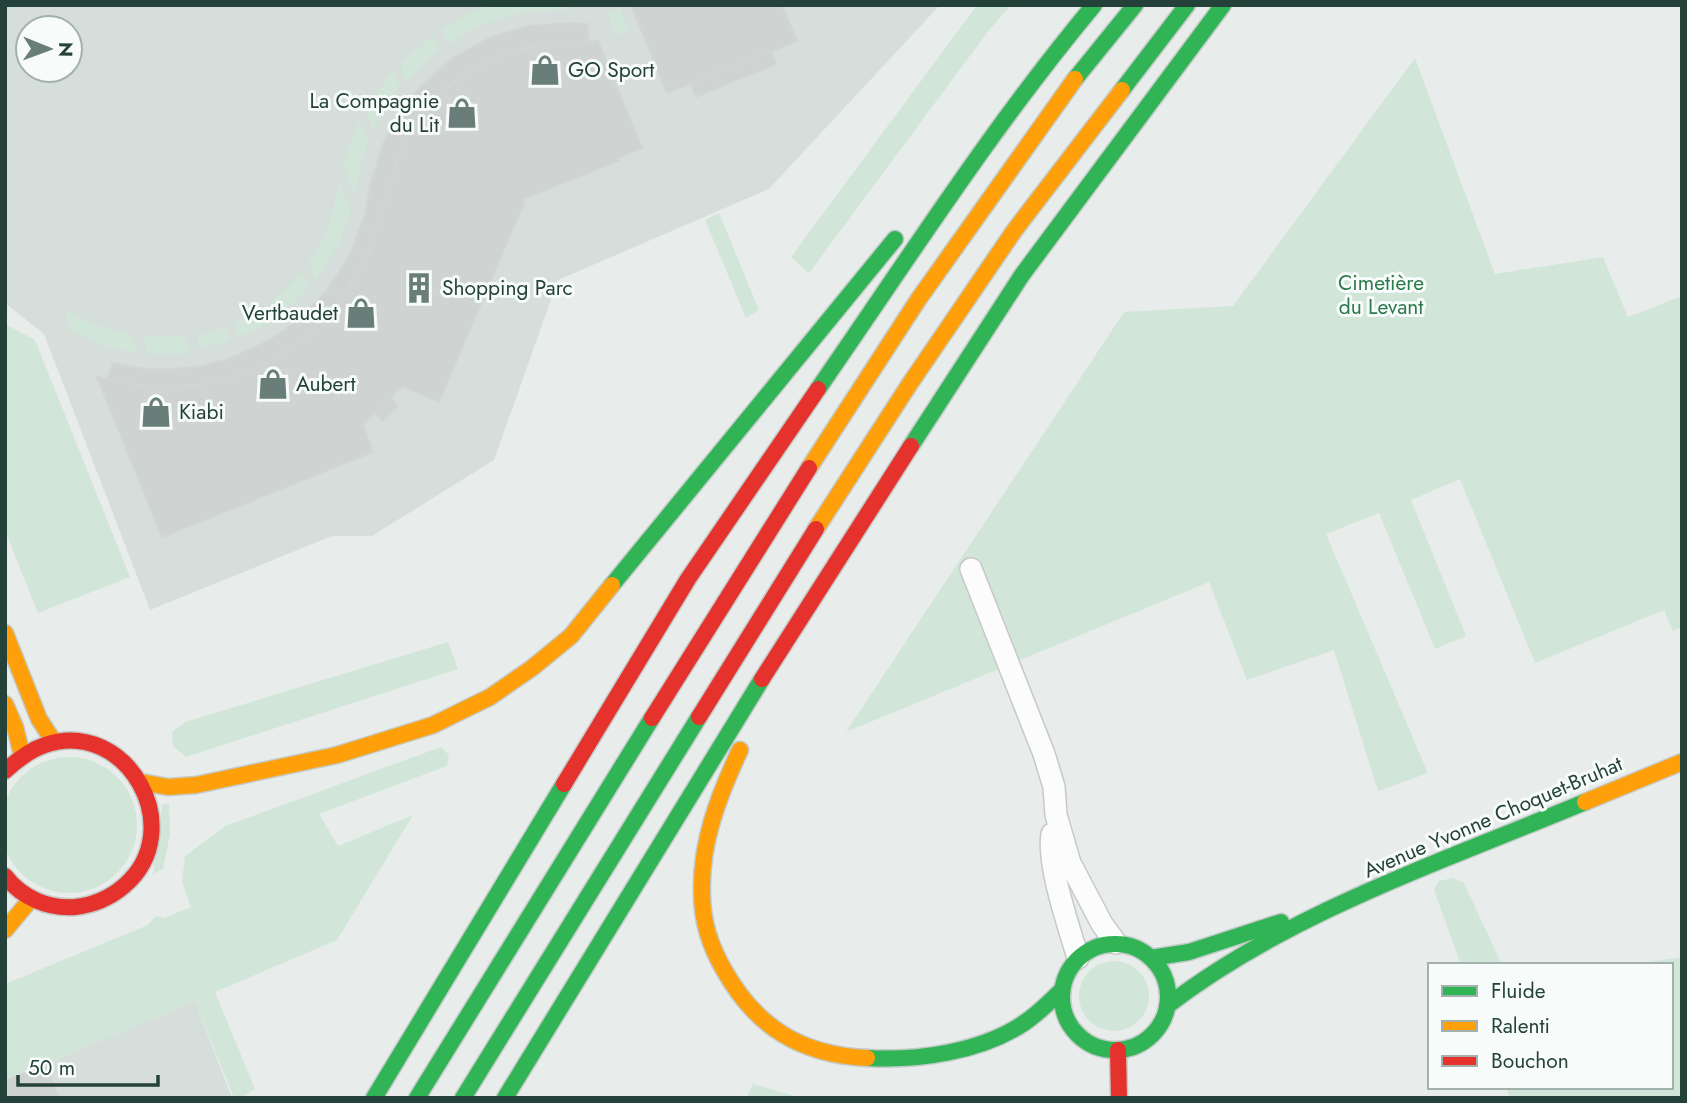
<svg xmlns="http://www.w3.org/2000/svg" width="1687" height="1103" font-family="Jost,sans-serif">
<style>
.built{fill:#d6dedb;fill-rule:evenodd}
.green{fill:#d1e6d8}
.building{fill:#cfd4d2;stroke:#d1d6d4;stroke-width:2}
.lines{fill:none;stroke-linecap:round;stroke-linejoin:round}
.street-casing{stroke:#c5cac8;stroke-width:24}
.fast-casing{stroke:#c3cbc8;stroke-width:19}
.slow-casing{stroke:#c3cbc8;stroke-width:19}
.jam-casing{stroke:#c3cbc8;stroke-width:19}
.street{stroke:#fcfcfc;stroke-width:21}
.fast{stroke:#30b455;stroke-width:16}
.slow{stroke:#ff9f0a;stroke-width:16}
.jam{stroke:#e5322d;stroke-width:16}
.labels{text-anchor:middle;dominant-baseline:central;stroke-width:6;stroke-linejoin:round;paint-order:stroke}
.poi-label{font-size:21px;fill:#24423a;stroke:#f7fbf9;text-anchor:start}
.park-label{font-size:21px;fill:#2d7a4b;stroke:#f7fbf9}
.street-label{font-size:21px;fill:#24423a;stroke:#f7fbf9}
</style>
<rect width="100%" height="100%" fill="#e8edeb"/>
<!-- built -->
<g class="built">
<path d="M5,5H940L769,189L558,280L494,460L372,536H332L150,610L44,334L5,303ZM28,28H70V70H28Z"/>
<polygon points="195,1001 232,1098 5,1098 5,1081"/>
</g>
<!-- green -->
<g class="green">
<path d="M490,5H567L568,10C525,8 483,20 448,44L442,30L465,15Z"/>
<polygon points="977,5 1011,5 989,30 809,273 791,257"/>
<polygon points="620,8 629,31 616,35 607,13"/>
<polygon points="433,36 438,49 407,81 400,64"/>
<polygon points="1415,58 1495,274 1603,257 1628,317 1682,296 1682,627 1673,631 1664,610 1535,663 1460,479 1411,500 1466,636 1435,649 1379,513 1326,534 1428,773 1378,791 1334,650 1247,680 1209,582 846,732 1124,312 1233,306"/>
<polygon points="393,71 400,86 373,130 365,111"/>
<polygon points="359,121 368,141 361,162 355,194 343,166"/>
<polygon points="340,184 351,210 340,242 316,281 309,263 327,233"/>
<polygon points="719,213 759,310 746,318 705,220"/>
<polygon points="302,272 309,288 276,318 270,303"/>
<polygon points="263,308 268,323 239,337 234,324"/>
<path d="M69,310L93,324L131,335L137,352C115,352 92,340 72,331L65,316Z"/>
<polygon points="5,324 35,340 130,577 38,613 5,531"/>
<polygon points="226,327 230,341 200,348 197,336"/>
<polygon points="142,337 185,337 191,353 148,354"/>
<polygon points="448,642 458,669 186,757 173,746 172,732 185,722"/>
<polygon points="441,747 449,755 447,766 319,814 338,846 413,815 337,940 215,992 255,1089 241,1098 234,1098 195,1001 5,1081 5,984 148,925 156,916 164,918 191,907 182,882 185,856 225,826"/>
<circle cx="69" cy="825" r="68"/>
<polygon points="162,804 169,804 170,834 163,869 153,874"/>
<polygon points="1453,878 1464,883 1502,965 1461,965 1434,890 1439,881"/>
<polygon points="1682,957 1682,1098 1510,1098 1506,1087 1671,1087 1671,965 1629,965"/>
<circle cx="1114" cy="996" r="35"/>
<polygon points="753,1084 802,1098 746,1098"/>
</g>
<!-- building -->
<g class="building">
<polygon points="631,5 782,5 797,41 667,93"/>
<polygon points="570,23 587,24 589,42 530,46 494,57 452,82 426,108 412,128 401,150 373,240 361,268 336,307 304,339 265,364 237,376 207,384 161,388 108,380 113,363 144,369 174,369 203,366 231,358 270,340 294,323 326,292 350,255 365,215 371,183 383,144 404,107 422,85 453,58 489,38 529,26"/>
<polygon points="598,41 642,148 618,158 619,161 523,199 524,203 439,402 402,386 363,425 373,452 162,537 97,377 146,387 192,386 237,376 265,364 291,348 326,318 354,282 368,254 401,150 412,128 434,99 472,68 506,53 542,45"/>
<polygon points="771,51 776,64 696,97 691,84"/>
<polygon points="390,398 398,406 383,421 375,413"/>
<polygon points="45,1065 58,1096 5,1098 5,1081"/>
</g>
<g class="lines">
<defs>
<g id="street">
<polyline points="971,569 1044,754 1054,787 1056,815 1070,863 1102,924 1116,943"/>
<path d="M1052,834C1047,865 1069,927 1078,958"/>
</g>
<g id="fast">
<polyline points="1075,79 1135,5"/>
<polyline points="1122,90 1187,5"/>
<path d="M818,389C908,259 993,126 1094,5"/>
<polyline points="911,446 1022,275 1223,5"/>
<polyline points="612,585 895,239"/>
<circle cx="1115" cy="997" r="53"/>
<polyline points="1151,958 1189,952 1281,922"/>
<path d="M1167,1006C1289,912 1444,861 1585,802"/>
<path d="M867,1058C917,1061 981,1052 1024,1023C1038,1014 1049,1002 1061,991"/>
<polyline points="374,1098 564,784"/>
<polyline points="417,1098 652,718"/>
<polyline points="463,1098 699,717"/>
<polyline points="505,1098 762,679"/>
</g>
<g id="slow">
<polyline points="809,468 918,300 1075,79"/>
<polyline points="816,529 909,385 1014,231 1122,90"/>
<polyline points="5,633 39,719 54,742"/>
<polyline points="5,704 15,727 22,755"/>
<path d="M740,750C719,795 700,843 702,894C702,921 710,946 724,970C756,1027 801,1055 867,1058"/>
<polyline points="141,782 168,787 196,785 337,755 433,725 490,697 532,668 571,636 612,585"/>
<polyline points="1585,802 1682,762"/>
<polyline points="5,930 31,899"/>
</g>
<g id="jam">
<polyline points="762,679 911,446"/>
<polyline points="699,717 816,529"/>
<polyline points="652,718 809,468"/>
<path d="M5,771C17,760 30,750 45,745C127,717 190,830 124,886C110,898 94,905 75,907C48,909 22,898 5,876"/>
<polyline points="564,784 688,579 818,389"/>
<polyline points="1118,1050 1119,1098"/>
</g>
</defs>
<!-- street casing -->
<use href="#street" class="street-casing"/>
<!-- fast casing -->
<use href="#fast" class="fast-casing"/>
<!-- slow casing -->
<use href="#slow" class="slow-casing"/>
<!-- jam casing -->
<use href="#jam" class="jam-casing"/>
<!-- street -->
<use href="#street" class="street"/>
<!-- fast -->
<use href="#fast" class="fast"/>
<!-- slow -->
<use href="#slow" class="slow"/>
<!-- jam -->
<use href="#jam" class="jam"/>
</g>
<!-- icons -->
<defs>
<symbol id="shop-bare" viewBox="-9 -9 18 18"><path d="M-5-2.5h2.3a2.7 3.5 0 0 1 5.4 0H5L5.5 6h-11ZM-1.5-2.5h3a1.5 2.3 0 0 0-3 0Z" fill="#697e78" stroke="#f7fbf9" stroke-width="2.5" paint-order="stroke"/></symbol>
<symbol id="building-bare" viewBox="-9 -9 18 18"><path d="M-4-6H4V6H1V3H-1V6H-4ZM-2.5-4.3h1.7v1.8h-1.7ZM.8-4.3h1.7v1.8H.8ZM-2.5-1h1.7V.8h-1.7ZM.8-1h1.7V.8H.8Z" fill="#697e78" stroke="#f7fbf9" stroke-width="2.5" paint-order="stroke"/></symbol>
</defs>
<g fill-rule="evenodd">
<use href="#shop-bare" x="523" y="48" width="44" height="44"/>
<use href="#shop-bare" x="440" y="91" width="44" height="44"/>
<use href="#building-bare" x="397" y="266" width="44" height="44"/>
<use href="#shop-bare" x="339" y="291" width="44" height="44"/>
<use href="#shop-bare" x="251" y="362" width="44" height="44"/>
<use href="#shop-bare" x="134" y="390" width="44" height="44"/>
</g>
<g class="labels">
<!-- poi labels -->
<g class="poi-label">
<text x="568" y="70">GO Sport</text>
<text x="439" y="101" text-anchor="end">La Compagnie<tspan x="439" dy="24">du Lit</tspan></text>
<text x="442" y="288">Shopping Parc</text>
<text x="338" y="313" text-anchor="end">Vertbaudet</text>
<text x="296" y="384">Aubert</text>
<text x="179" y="412">Kiabi</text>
</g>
<!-- park labels -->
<g class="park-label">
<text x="1381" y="283">Cimetière<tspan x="1381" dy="24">du Levant</tspan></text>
</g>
<!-- street labels -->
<g class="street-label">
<text transform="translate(1493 817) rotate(-23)">Avenue Yvonne Choquet-Bruhat</text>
</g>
</g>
<!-- border -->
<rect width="1687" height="1103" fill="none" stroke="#24423a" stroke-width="14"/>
<!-- legend -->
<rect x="1428" y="963" width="245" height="126" fill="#f7fbf9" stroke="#a3b1ad" stroke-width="2"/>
<rect x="1442" y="986" width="35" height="10" fill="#30b455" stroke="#a3b1ad" stroke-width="2"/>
<text x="1491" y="998" font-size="21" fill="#24423a">Fluide</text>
<rect x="1442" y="1021" width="35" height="10" fill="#ff9f0a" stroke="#a3b1ad" stroke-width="2"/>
<text x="1491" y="1033" font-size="21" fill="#24423a">Ralenti</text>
<rect x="1442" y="1056" width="35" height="10" fill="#e5322d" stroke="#a3b1ad" stroke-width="2"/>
<text x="1491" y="1068" font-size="21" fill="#24423a">Bouchon</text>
<!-- north arrow -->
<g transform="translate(49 49) rotate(91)"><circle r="33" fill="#f7fbf9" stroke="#a3b1ad" stroke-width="2"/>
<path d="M0-5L12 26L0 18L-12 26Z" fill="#697e78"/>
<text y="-10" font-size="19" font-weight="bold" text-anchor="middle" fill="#24423a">N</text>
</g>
<!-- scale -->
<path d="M18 1075v10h140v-10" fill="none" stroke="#24423a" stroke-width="3.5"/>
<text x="28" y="1075" font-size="21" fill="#24423a" stroke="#f7fbf9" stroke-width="5" paint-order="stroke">50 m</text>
</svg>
